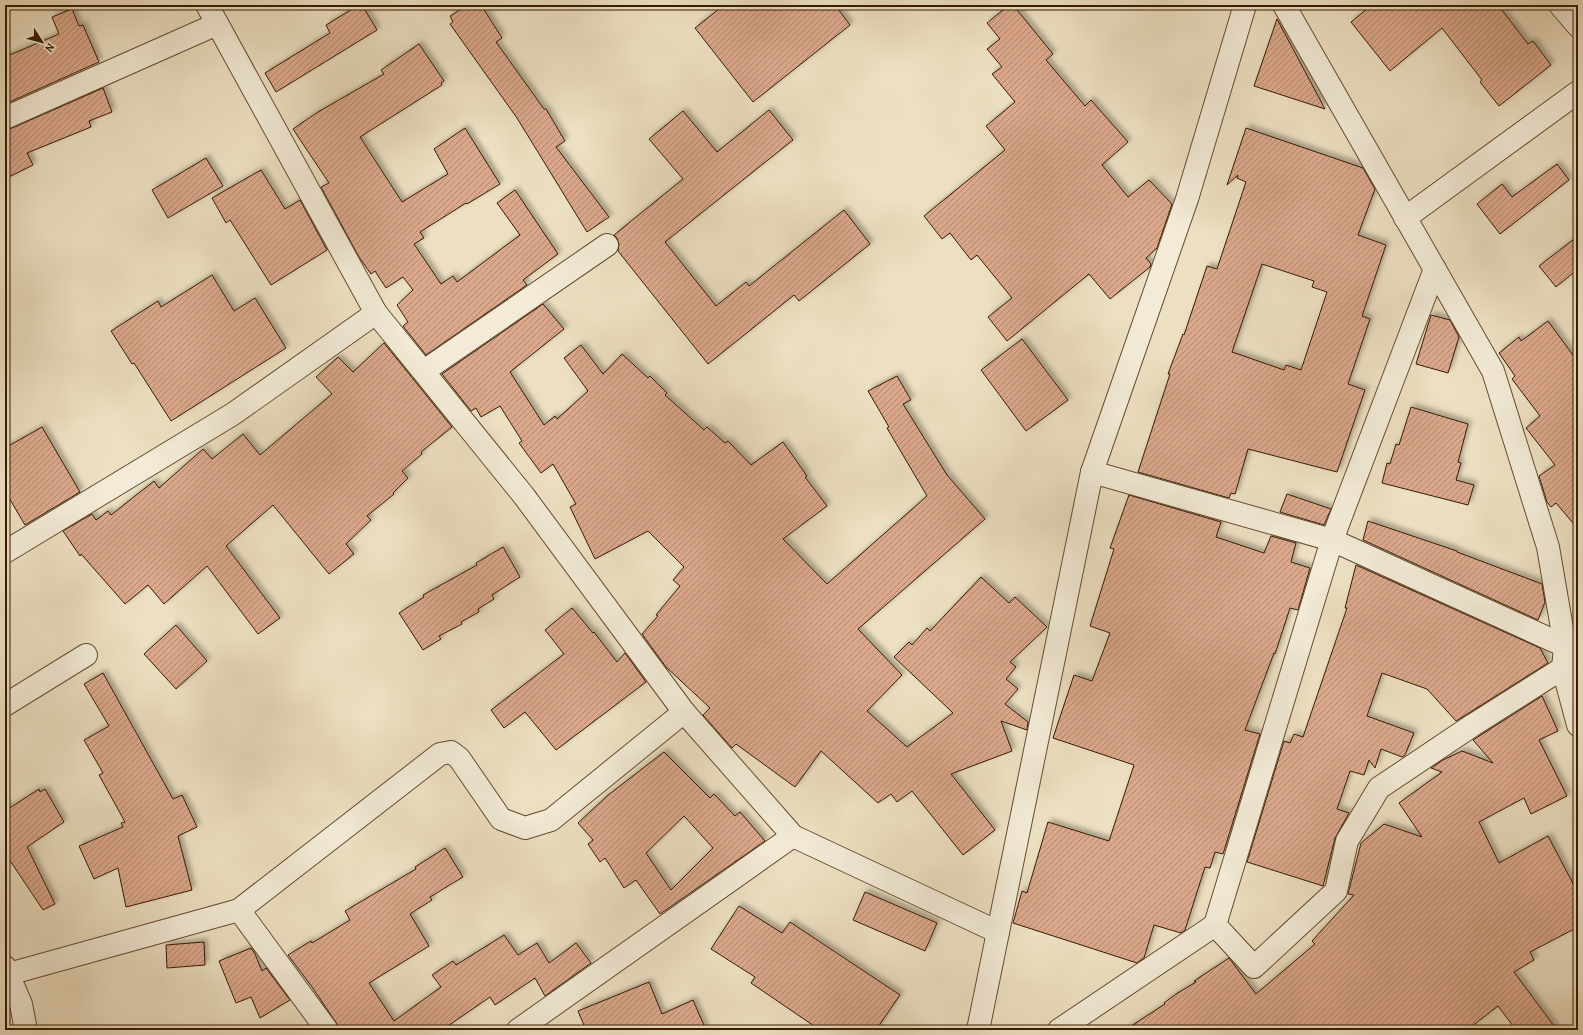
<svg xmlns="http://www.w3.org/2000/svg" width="1583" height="1035" font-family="Alegreya,serif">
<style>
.building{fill:url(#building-hatch);stroke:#361b01;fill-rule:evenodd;filter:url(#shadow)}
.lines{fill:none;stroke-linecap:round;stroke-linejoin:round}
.street-casing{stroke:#644c31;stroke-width:24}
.street{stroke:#f3ebd7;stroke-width:22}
</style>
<defs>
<pattern id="building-hatch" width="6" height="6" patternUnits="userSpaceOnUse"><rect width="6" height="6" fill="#dba88c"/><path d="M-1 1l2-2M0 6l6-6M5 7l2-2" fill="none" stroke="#b28870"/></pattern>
<filter id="shadow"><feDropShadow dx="3.5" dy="-3.5" stdDeviation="2" flood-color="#0004"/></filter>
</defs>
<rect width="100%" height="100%" fill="#ede0c2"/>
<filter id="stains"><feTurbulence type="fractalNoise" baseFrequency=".005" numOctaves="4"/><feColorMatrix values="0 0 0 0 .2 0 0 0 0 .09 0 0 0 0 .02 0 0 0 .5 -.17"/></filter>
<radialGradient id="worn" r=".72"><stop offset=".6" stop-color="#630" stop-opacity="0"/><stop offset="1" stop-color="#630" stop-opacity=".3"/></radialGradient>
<!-- building -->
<g class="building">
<polygon points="359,5 362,5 377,30 276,92 265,73 330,33 326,25"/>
<polygon points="468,5 481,5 502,38 496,42 544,109 546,109 565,141 556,147 609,217 587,232 517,118 450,24 453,22 450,16"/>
<polygon points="724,5 835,5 850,25 753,102 695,28"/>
<polygon points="1009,5 1013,5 1053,54 1046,60 1085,106 1091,100 1128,142 1102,165 1128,197 1149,180 1172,204 1157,248 1146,258 1151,264 1150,267 1110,299 1089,274 1007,341 988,317 1012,298 977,255 971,260 950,233 942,239 924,216 1005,150 986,126 1015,102 992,74 1002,67 987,49 1000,39 987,23"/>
<polygon points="1372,5 1498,5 1528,44 1533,41 1551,65 1499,106 1480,82 1482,80 1442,28 1390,71 1351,22"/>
<polygon points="72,9 79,26 83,25 99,62 5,104 5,57 59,34 52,17"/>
<polygon points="1277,19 1325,109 1254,86"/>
<polygon points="419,44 444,81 441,83 442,85 360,137 402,202 448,174 434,149 465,128 500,184 467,204 466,203 420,232 424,238 414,244 441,284 453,276 457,282 520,235 497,203 515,190 558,254 523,280 527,285 426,355 403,326 408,322 397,305 413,290 403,277 386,288 375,271 371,274 359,257 321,187 329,183 293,129 318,112 384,74 381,70"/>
<polygon points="103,88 112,112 89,121 91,127 27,153 33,165 5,179 5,130 10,129"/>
<polygon points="769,110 793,140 665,242 716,306 746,282 749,286 844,210 870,244 799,301 794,295 708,364 618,251 619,244 617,238 614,235 683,179 649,139 683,111 717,152"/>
<path d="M1246,128L1363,168L1375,189L1358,235L1386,245L1362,316L1370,319L1348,384L1365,390L1337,472L1248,449L1235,494L1231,493L1229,498L1138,472L1170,374H1168L1183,334L1184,335L1207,266L1217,269L1246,182L1237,178L1238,175L1227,185ZM1262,264L1314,281L1312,287L1327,292L1301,370L1286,365L1284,370L1232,352Z"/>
<polygon points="206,158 223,186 168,218 152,190"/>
<polygon points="1557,164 1569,180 1500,234 1477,204 1502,184 1512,197"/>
<polygon points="261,170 285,209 300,200 327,250 271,285 230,220 226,223 212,198"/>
<polygon points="1578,236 1578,269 1556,287 1539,266"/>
<polygon points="212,275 234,311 255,298 286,348 171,421 134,363 132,364 111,331 158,301 161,307"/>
<polygon points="543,304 564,329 510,372 544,425 555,416 557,419 588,391 564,358 581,345 603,374 622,354 648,378 650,376 667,393 665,395 704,430 707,427 725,443 728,441 751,465 783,442 807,476 805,477 827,506 783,539 827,584 927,496 887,428 889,427 868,391 897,376 911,400 903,404 947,475 985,519 858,629 902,675 867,711 907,747 953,713 894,657 909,642 912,645 927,628 930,631 981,577 1009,603 1015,597 1047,627 1010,662 1016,667 1006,679 1018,689 1005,704 1028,722 1027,730 1001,721 1012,751 951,774 995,830 963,855 912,791 897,802 891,794 878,803 821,751 795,787 736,744 732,748 703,715 710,708 666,667 642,634 658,616 656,615 680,586 673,580 684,567 648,531 595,559 570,507 576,504 553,464 541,473 519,443 522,441 500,406 481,417 476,408 471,411 442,374"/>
<polygon points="1431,315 1450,320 1459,337 1448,373 1416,364"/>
<polygon points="1548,321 1578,362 1578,529 1556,503 1551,507 1547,502 1539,476 1555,465 1526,428 1540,416 1512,379 1515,376 1499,353 1519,337 1521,341"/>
<polygon points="1022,339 1068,400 1026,431 981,370"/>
<polygon points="384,343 452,427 421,452 422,454 402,471 408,478 393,493 394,494 367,516 371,520 346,544 354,554 329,574 273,505 226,546 280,618 258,634 207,566 164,604 148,585 125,604 81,554 80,556 63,531 92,514 96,520 108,511 111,515 154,481 159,488 203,449 212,459 243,434 260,455 332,394 316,377 338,357 353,372"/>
<polygon points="1411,407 1468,424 1458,462 1461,463 1456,480 1474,485 1468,505 1382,483 1387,463 1390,464 1396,444 1399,445"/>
<polygon points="42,427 80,492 25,525 5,491 5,448"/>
<polygon points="1287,494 1331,509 1324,525 1280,512"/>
<polygon points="1129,495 1221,522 1216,537 1264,553 1271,536 1296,543 1291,562 1310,568 1298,610 1290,608 1275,654 1274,653 1245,730 1260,734 1223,854 1215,852 1210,868 1205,867 1185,930 1181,933 1154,925 1144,958 1137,963 1013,923 1022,891 1027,893 1048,822 1109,841 1134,765 1053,738 1074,675 1092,681 1110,633 1090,626 1114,549 1110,548"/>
<polygon points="1368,521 1457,551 1457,552 1542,584 1545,602 1538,620 1363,540"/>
<polygon points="503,547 520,577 492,595 494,599 478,609 479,612 461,622 462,624 439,636 441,639 423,650 399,613 424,597 423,595 477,565 476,563"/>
<polygon points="1356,565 1540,648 1548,663 1456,721 1427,689 1382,673 1367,716 1414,733 1405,755 1402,757 1381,749 1375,768 1369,760 1364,775 1350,771 1337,809 1349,813 1335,838 1323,886 1247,862 1284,741 1290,743 1294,734 1303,737 1347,608 1345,608"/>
<polygon points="572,608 593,633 594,632 617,662 625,653 646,682 556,750 525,712 504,728 491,710 564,654 545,630"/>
<polygon points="176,625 207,661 176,689 144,654"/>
<polygon points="103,673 173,799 182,795 197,827 178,836 192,890 126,907 118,868 94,879 79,846 123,827 121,823 125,822 99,775 103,773 84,740 109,726 84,684"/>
<polygon points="1542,696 1558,731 1539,740 1567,796 1531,814 1524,798 1479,822 1499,863 1548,836 1578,893 1578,927 1530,952 1534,960 1514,972 1557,1030 1516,1030 1498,1006 1467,1030 1125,1030 1165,1004 1164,1003 1176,994 1196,982 1194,981 1229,958 1256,994 1315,944 1312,941 1354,895 1348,894 1361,843 1384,824 1422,837 1399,803 1442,772 1431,768 1443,760 1462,751 1493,763 1473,740"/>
<path d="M664,752L710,798L714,794L735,816L740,812L765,841L660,914L636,880L624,888L605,858L600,862L588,844L593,840L578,823L607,796ZM684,816L713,848L671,890L646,853Z"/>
<polygon points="39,789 40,792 45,789 64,822 27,847 55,904 43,910 9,859 5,862 5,802 8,809"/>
<polygon points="445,848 463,877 430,897 432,900 410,914 429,946 369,983 394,1021 441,987 432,975 453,961 456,965 504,935 518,955 537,943 549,963 576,943 591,963 545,996 535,978 495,1005 490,997 442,1030 341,1030 312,987 288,955 311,941 312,943 350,920 345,911 416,869 415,867"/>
<polygon points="865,892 937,923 925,951 853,920"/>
<polygon points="739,906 782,933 790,922 900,995 876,1030 820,1030 751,983 755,977 711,949"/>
<polygon points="204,942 205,965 167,968 166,945"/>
<polygon points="251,948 255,954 262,971 266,968 290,1000 260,1018 251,997 236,1003 219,961"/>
<polygon points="649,982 662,1014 693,1000 706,1030 586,1030 578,1011"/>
</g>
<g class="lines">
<defs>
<g id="street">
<polyline points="1284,5 1493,371 1548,547 1565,646"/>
<polyline points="1560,5 1578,26"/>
<polyline points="5,118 217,24"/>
<polyline points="1405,218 1578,92"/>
<polyline points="376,313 524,496 684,712 793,836 998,932"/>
<polyline points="424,371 607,245"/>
<polyline points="1092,472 1332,540 1565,646 1563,669 1578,725"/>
<polyline points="5,552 233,414 376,313 207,5"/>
<polyline points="5,705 86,655"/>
<polyline points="239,910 440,754 451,752 459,758 501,819 525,828 551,820 684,712"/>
<polyline points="1215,925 1254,967 1336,891 1347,841 1379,788 1473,725 1574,661"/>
<polyline points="5,967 21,1004 26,1030"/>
<polyline points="5,975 239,910 327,1030"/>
<polyline points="518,1030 793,836"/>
<polyline points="978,1030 1092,472 1187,199 1245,5"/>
<polyline points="1059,1030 1215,925 1332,540 1435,269"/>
</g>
</defs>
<!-- street casing -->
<use href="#street" class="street-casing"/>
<!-- street -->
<use href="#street" class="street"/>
</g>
<!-- margin -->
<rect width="1583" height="1035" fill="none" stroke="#ede0c2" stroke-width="20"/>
<rect x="6" y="6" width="1571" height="1023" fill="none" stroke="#361b01" stroke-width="2"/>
<rect x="10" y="10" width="1563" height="1015" fill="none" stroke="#361b01"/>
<!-- north arrow -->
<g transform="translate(42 42) rotate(126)" stroke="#f3ebd7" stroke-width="3" paint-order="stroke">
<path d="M0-3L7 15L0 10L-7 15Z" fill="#361b01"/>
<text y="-6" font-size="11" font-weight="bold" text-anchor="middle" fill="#361b01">N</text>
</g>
<rect width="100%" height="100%" filter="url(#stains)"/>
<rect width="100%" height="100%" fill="url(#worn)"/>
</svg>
